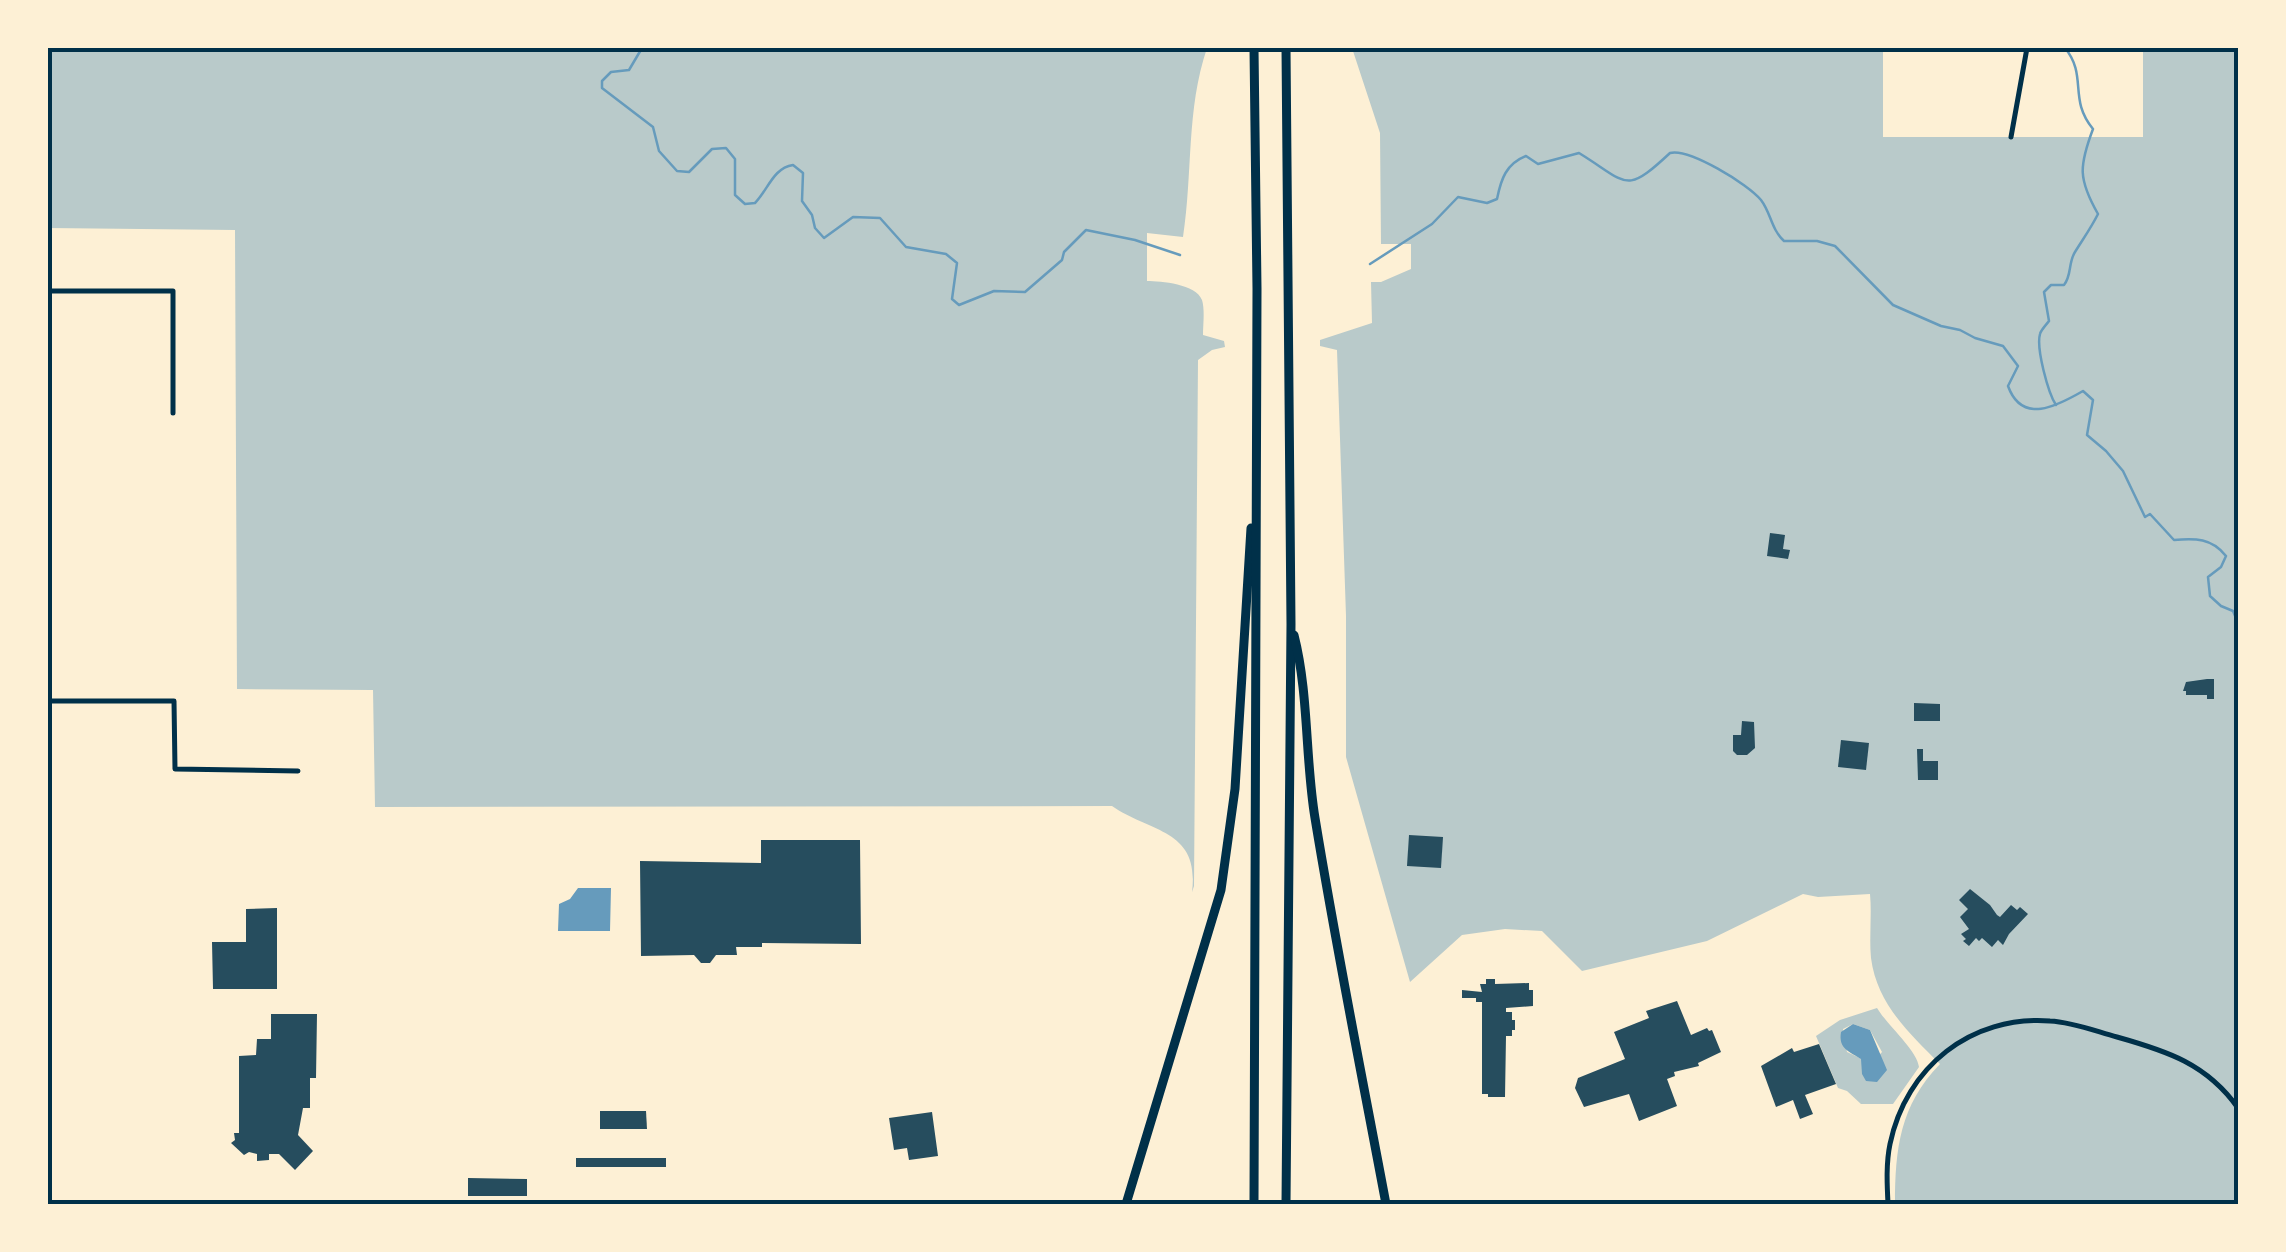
<svg xmlns="http://www.w3.org/2000/svg" width="2286" height="1252" font-family="Lato,sans-serif">
<style>
.green{fill:#b9caca;fill-rule:evenodd}
.water{fill:#669bbc}
.lines{fill:none;stroke-linecap:round;stroke-linejoin:round}
.stream{stroke:#669bbc;stroke-width:2.5}
.building{fill:#264d5e}
.minor{stroke:#003049;stroke-width:5}
.motorway{stroke:#003049;stroke-width:9}
.neatline{fill:none;stroke:#003049;stroke-width:4}
</style>
<rect width="100%" height="100%" fill="#fdf0d5"/>
<!-- green -->
<g class="green">
<path d="M48,48H1207C1186,110 1193,172 1183,237L1147,233V281C1161,281 1196,284 1202,300C1205,310 1203,325 1203,335L1224,341L1225,347L1212,350L1198,360L1194,886L1192,892C1200,829 1151,833 1112,806L375,807L373,690L237,689L235,230L48,228Z"/>
<path d="M1352,48H1883V137H2143V48H2238V1204H1895C1895,1149 1900,1105 1940,1064C1909,1033 1877,1004 1871,958C1869,937 1872,915 1870,894L1818,897L1803,894L1707,941L1582,971L1542,931L1505,929L1462,935L1410,982L1346,757V616L1337,350L1320,346V340L1372,323L1371,282H1381L1411,269V244H1381L1380,133Z"/>
<path d="M1877,1008C1887,1025 1917,1050 1919,1067L1893,1104H1861L1847,1091L1838,1088L1816,1036L1840,1020ZM1853,1024L1870,1030L1882,1052L1862,1074V1059L1847,1052L1843,1029Z"/>
</g>
<!-- water -->
<g class="water">
<polygon points="578,888 611,888 610,931 558,931 559,904 570,899"/>
<path d="M1853,1024L1870,1030L1887,1070L1877,1082L1866,1081L1862,1074L1861,1059C1850,1052 1838,1049 1841,1032Z"/>
</g>
<g class="lines">
<!-- stream -->
<g class="stream">
<path d="M642,48L629,70L611,72L602,81V88L653,127L659,151L677,171L689,172L712,149L726,148L735,159V195L745,204L755,203C768,190 773,168 793,165L803,173L802,201L812,215L815,228L824,238L853,217L880,218L906,247L946,254L957,263L952,299L959,305L994,291L1025,292L1062,260L1064,252L1086,230L1135,240L1180,255"/>
<path d="M1370,264L1432,224L1458,197L1487,203L1497,199C1501,179 1506,164 1526,156L1538,164L1579,153C1628,183 1624,196 1670,153C1689,148 1748,184 1761,200C1771,213 1771,229 1784,241H1817L1835,246L1893,305L1941,326L1960,330L1975,338L2003,346L2018,366L2008,386C2022,425 2057,406 2083,391L2093,400L2087,435L2106,451L2123,471L2145,517L2150,514L2174,540C2195,538 2212,538 2226,556L2221,567L2208,577L2210,596L2221,606L2233,611L2238,623"/>
<path d="M2056,405C2048,393 2036,348 2040,334C2041,330 2046,325 2049,321L2044,292L2051,285H2064C2072,275 2068,263 2075,252C2083,239 2091,228 2098,214C2078,179 2079,166 2093,129C2068,99 2088,76 2065,48"/>
</g>
</g>
<!-- building -->
<g class="building">
<polygon points="1770,533 1785,535 1783,549 1790,550 1788,559 1767,556"/>
<polygon points="2207,679 2214,679 2214,699 2207,699 2207,695 2186,695 2186,691 2183,691 2186,682"/>
<polygon points="1914,703 1940,704 1940,721 1914,721"/>
<polygon points="1742,721 1754,722 1755,748 1747,755 1737,755 1733,751 1733,735 1741,735"/>
<polygon points="1841,740 1869,743 1866,770 1838,767"/>
<polygon points="1917,749 1923,749 1923,761 1938,761 1938,780 1918,780"/>
<polygon points="1409,835 1443,837 1441,868 1407,866"/>
<polygon points="761,840 860,840 861,944 762,943 762,947 736,947 737,955 716,955 710,963 701,963 694,955 641,956 640,861 761,863"/>
<polygon points="1970,889 1990,905 1997,915 2000,917 2011,905 2017,910 2020,907 2028,914 2009,934 2003,945 1998,940 1992,947 1982,938 1979,941 1976,938 1969,946 1963,941 1966,939 1961,934 1969,929 1960,917 1968,909 1959,900"/>
<polygon points="277,908 277,989 213,989 212,942 246,942 246,909"/>
<polygon points="1486,979 1495,979 1495,984 1529,983 1529,990 1533,990 1533,1006 1506,1008 1506,1012 1512,1012 1512,1020 1515,1020 1515,1030 1512,1030 1512,1036 1506,1036 1505,1097 1488,1097 1488,1094 1482,1094 1482,1002 1476,1002 1476,998 1462,998 1462,990 1482,992 1480,984 1486,984"/>
<polygon points="1677,1001 1691,1035 1707,1028 1709,1031 1712,1030 1721,1052 1698,1063 1699,1066 1674,1072 1675,1076 1667,1079 1677,1106 1639,1121 1629,1094 1584,1107 1575,1088 1578,1078 1625,1059 1614,1032 1649,1018 1646,1011"/>
<polygon points="271,1014 317,1014 316,1078 310,1078 310,1108 303,1108 298,1135 313,1151 295,1170 279,1154 269,1154 269,1160 257,1161 257,1154 249,1152 244,1155 231,1143 235,1140 234,1133 239,1133 239,1056 256,1055 257,1039 271,1039"/>
<polygon points="1819,1044 1836,1084 1805,1095 1813,1114 1800,1119 1793,1100 1776,1107 1761,1066 1792,1048 1794,1052"/>
<polygon points="600,1111 646,1111 647,1129 600,1129"/>
<polygon points="932,1112 938,1156 909,1160 907,1148 894,1150 889,1118"/>
<rect x="576" y="1158" width="90" height="9"/>
<polygon points="468,1178 527,1179 527,1196 468,1196"/>
</g>
<g class="lines">
<!-- minor -->
<g class="minor">
<polyline points="2011,137 2027,48"/>
<polyline points="48,291 173,291 173,413"/>
<polyline points="48,701 174,701 175,769 298,771"/>
<path d="M1888,1204C1887,1184 1886,1163 1890,1144C1906,1067 1971,1015 2050,1021C2072,1022 2095,1031 2117,1037C2167,1051 2207,1064 2238,1108"/>
</g>
<!-- motorway -->
<g class="motorway">
<polyline points="1286,48 1291,624 1286,1204"/>
<path d="M1294,635C1309,694 1305,758 1315,818C1336,947 1362,1076 1386,1204"/>
<polyline points="1126,1204 1221,890 1235,789 1251,528"/>
<polyline points="1254,1204 1257,289 1254,48"/>
</g>
</g>
<!-- border -->
<rect width="2286" height="1252" fill="none" stroke="#fdf0d5" stroke-width="100"/>
<rect x="50" y="50" width="2186" height="1152" class="neatline"/>
</svg>
